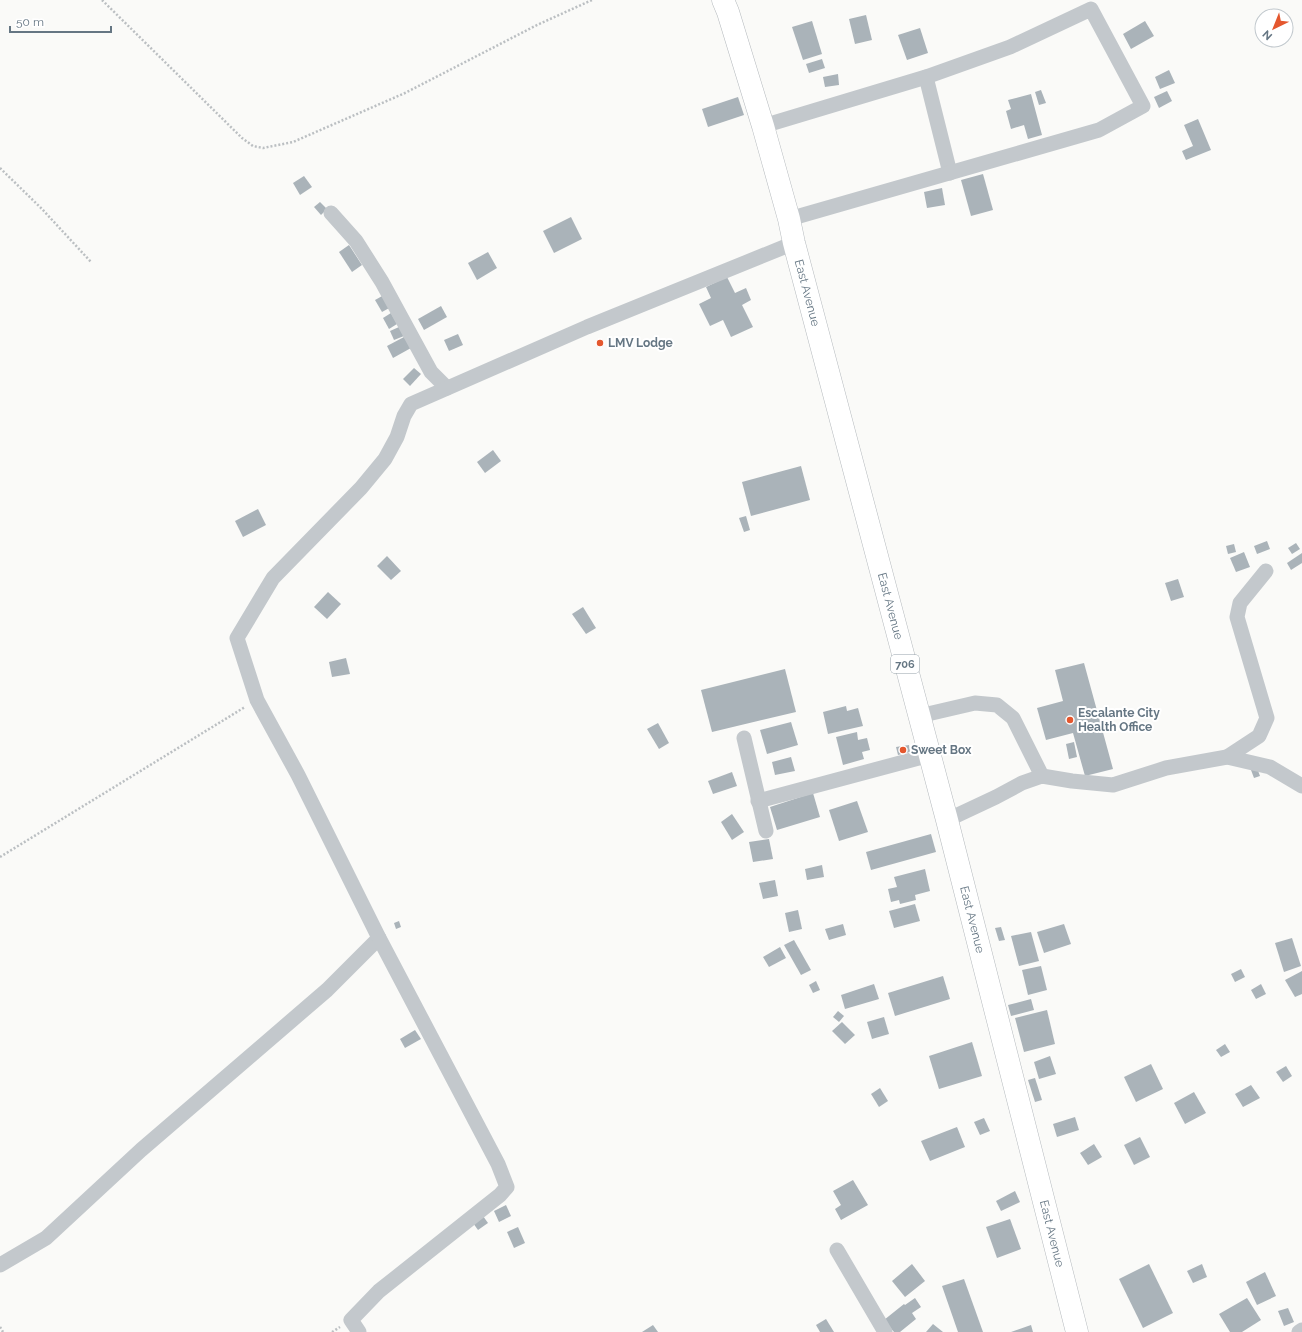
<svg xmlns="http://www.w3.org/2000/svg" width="1302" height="1332" font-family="Raleway,sans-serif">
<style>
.building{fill:#aab3b9}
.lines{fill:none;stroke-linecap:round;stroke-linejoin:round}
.primary-casing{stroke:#b5babe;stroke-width:23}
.path{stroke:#bbbfc2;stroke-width:2.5;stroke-dasharray:2 2;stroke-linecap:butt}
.minor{stroke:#c3c8cc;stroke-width:15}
.primary{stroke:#fff;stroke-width:22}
.poi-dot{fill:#e4572e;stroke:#fff;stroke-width:1.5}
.labels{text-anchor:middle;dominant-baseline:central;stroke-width:4;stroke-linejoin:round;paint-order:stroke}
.shield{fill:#fff;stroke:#939fa8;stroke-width:1}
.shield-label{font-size:11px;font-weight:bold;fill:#657683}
.street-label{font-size:12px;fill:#657683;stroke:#fff}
.poi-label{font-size:12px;font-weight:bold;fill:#657683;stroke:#fff;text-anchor:start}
</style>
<rect width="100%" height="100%" fill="#fafaf8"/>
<!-- building -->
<g class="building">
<polygon points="866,15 872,40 855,44 849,19"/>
<polygon points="812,21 822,54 803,60 792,27"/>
<polygon points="1145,21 1154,36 1131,49 1123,34"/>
<polygon points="920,28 928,53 907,60 898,35"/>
<polygon points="822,59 825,68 809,73 806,64"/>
<polygon points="1169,70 1175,83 1160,89 1155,77"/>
<polygon points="838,74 839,85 825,87 823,77"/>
<polygon points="1041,90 1046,103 1039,105 1035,92"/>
<polygon points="1167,91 1172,101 1159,108 1154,97"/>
<polygon points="1031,94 1042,135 1028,139 1024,125 1011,129 1006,111 1011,109 1008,100"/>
<polygon points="738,97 744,115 708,127 702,109"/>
<polygon points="1198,119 1211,150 1186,160 1182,151 1193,146 1184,125"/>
<polygon points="983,174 993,210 971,216 961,180"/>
<polygon points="304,176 312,187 300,195 293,183"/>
<polygon points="942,188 945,205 927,208 924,192"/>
<polygon points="320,202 327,209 321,215 314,207"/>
<polygon points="571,217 582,239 554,253 543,231"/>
<polygon points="349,245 362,265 352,272 339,252"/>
<polygon points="488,252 497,268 477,280 468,263"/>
<polygon points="727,277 735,293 746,288 751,300 742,305 753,327 731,337 723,320 710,326 699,304 711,298 706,287"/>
<polygon points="384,295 391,307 382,312 375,300"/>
<polygon points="441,306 447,317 424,330 418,319"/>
<polygon points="391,313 397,324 389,329 383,318"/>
<polygon points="399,327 404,336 394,340 390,331"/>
<polygon points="458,334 463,345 449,351 444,340"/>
<polygon points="404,337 411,348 393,358 387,346"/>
<polygon points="414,368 421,374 410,386 403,379"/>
<polygon points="493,450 501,461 485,473 477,462"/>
<polygon points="801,466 810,500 751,516 742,482"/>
<polygon points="258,509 266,525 243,537 235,521"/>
<polygon points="746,516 750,530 744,532 739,518"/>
<polygon points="1267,541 1270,549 1257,554 1254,546"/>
<polygon points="1296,543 1300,549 1292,554 1288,548"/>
<polygon points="1234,544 1236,552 1228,554 1226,546"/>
<polygon points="1244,552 1250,567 1236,572 1230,558"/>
<polygon points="1302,553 1302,563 1291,570 1287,563"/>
<polygon points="387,556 401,571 391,580 377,566"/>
<polygon points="1178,579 1184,597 1171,601 1165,583"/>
<polygon points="328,592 341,604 327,619 314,607"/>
<polygon points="583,607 596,628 586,634 572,614"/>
<polygon points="346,658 350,674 332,677 329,662"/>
<polygon points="1084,663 1113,769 1085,776 1073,733 1046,740 1037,708 1063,701 1055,670"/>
<polygon points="785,669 796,712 712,732 701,690"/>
<polygon points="846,706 847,711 858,708 863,726 828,734 823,712"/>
<polygon points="791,722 798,745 767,754 760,730"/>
<polygon points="658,723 669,743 659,749 647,729"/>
<polygon points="857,732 858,740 867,738 870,750 862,752 864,759 843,765 836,737"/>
<polygon points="1074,742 1077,757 1069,759 1066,744"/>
<polygon points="909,745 910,752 898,755 896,747"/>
<polygon points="791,757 795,771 775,775 772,762"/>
<polygon points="1257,768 1260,776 1254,778 1251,770"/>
<polygon points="732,772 737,786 713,794 708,781"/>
<polygon points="813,793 820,817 777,830 770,807"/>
<polygon points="857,801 868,832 839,841 829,810"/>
<polygon points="732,814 744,832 732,840 721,822"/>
<polygon points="931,834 936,852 871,870 866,852"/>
<polygon points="769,839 773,859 753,862 749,842"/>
<polygon points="822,865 824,877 807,880 805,869"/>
<polygon points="925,869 930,891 915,895 916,900 900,904 899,900 891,902 888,889 897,887 894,877"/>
<polygon points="775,880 778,896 763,899 759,883"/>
<polygon points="915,904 920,921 894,928 889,911"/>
<polygon points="798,910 802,929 789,932 785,913"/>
<polygon points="399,921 401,927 396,929 394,923"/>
<polygon points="843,924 846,935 829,940 825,929"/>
<polygon points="1064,924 1071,944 1044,953 1037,932"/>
<polygon points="1001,927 1005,940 999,941 995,928"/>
<polygon points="1031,932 1039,961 1019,966 1011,936"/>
<polygon points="1292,938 1301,966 1284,972 1275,943"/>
<polygon points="794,940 811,970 801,975 784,945"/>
<polygon points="780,947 786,958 769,967 763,957"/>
<polygon points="1041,966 1047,990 1028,995 1022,970"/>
<polygon points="1241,969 1245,977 1235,982 1231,974"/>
<polygon points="1302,971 1302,994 1295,997 1285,980"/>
<polygon points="943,976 950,999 895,1016 888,993"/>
<polygon points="816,981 820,990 813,993 809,985"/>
<polygon points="874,984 879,999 845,1009 841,995"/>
<polygon points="1261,984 1266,994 1256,999 1251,990"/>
<polygon points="1031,999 1034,1010 1011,1016 1008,1005"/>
<polygon points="1047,1010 1055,1044 1024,1052 1015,1018"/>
<polygon points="838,1011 844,1016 839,1022 833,1017"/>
<polygon points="884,1017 889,1034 872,1039 867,1022"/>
<polygon points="842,1022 855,1035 845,1044 832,1031"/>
<polygon points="415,1030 421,1039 405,1048 400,1039"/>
<polygon points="972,1042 982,1076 939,1089 929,1056"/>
<polygon points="1225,1044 1230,1052 1221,1057 1216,1050"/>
<polygon points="1050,1056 1056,1074 1039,1079 1034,1062"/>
<polygon points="1151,1064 1163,1089 1136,1102 1124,1077"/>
<polygon points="1286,1066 1292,1076 1283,1082 1276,1072"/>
<polygon points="1035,1078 1042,1100 1035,1102 1028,1080"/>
<polygon points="1251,1085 1260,1098 1243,1107 1235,1094"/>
<polygon points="880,1088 888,1101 879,1107 871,1094"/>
<polygon points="1194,1092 1206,1113 1185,1124 1174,1103"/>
<polygon points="1075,1117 1079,1130 1057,1137 1053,1124"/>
<polygon points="984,1118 990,1131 980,1135 974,1122"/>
<polygon points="957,1127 965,1147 930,1161 921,1141"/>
<polygon points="1140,1137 1150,1157 1134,1165 1124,1145"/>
<polygon points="1094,1144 1102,1157 1088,1165 1080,1153"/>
<polygon points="853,1180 868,1205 841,1220 835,1209 841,1205 833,1191"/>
<polygon points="1015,1191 1020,1202 1001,1211 996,1201"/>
<polygon points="506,1205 511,1216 499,1222 494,1211"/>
<polygon points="483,1216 488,1223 478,1230 473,1223"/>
<polygon points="1010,1219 1021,1249 997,1258 986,1227"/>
<polygon points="518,1227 525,1243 514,1248 507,1232"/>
<polygon points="912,1264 925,1281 905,1297 892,1281"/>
<polygon points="1149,1264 1173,1313 1143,1328 1119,1279"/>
<polygon points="1202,1264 1207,1277 1193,1283 1187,1271"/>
<polygon points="1265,1272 1276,1296 1257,1305 1246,1282"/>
<polygon points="964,1279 983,1332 958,1332 942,1286"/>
<polygon points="915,1298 921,1307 912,1313 916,1319 900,1332 894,1332 884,1320 904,1304 905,1305"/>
<polygon points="1247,1298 1261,1320 1242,1332 1230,1332 1219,1314"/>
<polygon points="1288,1308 1294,1322 1284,1326 1278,1311"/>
<polygon points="826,1319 834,1332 820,1332 816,1325"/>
<polygon points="933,1324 943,1332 926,1332"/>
<polygon points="653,1325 658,1332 642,1332"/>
<polygon points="1031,1325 1033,1332 1011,1332"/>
</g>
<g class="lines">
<defs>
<g id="primary">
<path id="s1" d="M723,0L728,12L763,126L789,219L794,243L947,820L1077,1332"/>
</g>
</defs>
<!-- primary casing -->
<use href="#primary" class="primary-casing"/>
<!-- path -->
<g class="path">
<polyline points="102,0 242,138 253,146 263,148 293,142 405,93 537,25 592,0"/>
<polyline points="0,168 42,209 91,262"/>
<polyline points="0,857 245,707"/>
<polyline points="0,1327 3,1332"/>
<polyline points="332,1332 340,1327"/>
</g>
<!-- minor -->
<g class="minor">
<polyline points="926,77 950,173"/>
<polyline points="763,126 926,77 1010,47 1091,9 1143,106 1099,130 789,219"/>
<polyline points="331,213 356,241 382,282 431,372 447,388"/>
<polyline points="919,716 975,703 997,705 1013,718 1042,776"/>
<polyline points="744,738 766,831"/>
<polyline points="1227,757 1259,736 1267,718 1237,617 1240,603 1266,571"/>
<polyline points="758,801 930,755"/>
<polyline points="947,820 996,797 1022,783 1042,776 1072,781 1113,785 1166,768 1227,757 1270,767 1302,786"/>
<polyline points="837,1250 885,1332"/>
<polyline points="0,1265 46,1238 141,1150 327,990 379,938"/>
<polyline points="359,1332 351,1320 379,1291 500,1195 507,1187 498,1164 379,938 298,775 257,700 237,638 273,578 361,488 385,459 397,437 404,416 411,404 587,327 794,243"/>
<polyline points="1299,1332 1302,1330"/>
</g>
<!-- primary -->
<use href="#primary" class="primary"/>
</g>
<!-- markers -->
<g class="poi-dot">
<circle cx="600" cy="343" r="4"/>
<circle cx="1070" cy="720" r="4"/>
<circle cx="903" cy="750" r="4"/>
</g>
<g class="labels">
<!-- shield labels -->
<rect class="shield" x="891" y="655" width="28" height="18" rx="3"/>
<g class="shield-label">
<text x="905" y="664">706</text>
</g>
<!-- street labels -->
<g class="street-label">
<text stroke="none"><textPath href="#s1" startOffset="305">East Avenue</textPath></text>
<text stroke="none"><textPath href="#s1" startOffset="629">East Avenue</textPath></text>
<text stroke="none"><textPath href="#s1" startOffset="953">East Avenue</textPath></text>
<text stroke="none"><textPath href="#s1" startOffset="1277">East Avenue</textPath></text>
</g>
<!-- poi labels -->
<g class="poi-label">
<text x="608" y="343">LMV Lodge</text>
<text x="1078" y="713">Escalante City<tspan x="1078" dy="14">Health Office</tspan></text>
<text x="911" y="750">Sweet Box</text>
</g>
</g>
<!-- north arrow -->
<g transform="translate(1274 28) rotate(223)"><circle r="19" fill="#ffffff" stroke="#c1c8cd"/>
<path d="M0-3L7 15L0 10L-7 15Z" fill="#e4572e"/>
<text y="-6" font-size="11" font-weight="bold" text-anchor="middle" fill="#657683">N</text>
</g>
<!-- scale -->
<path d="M10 26v6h101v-6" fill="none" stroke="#657683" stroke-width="2"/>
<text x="16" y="26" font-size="12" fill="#657683" stroke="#ffffff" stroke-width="3" paint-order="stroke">50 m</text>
</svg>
